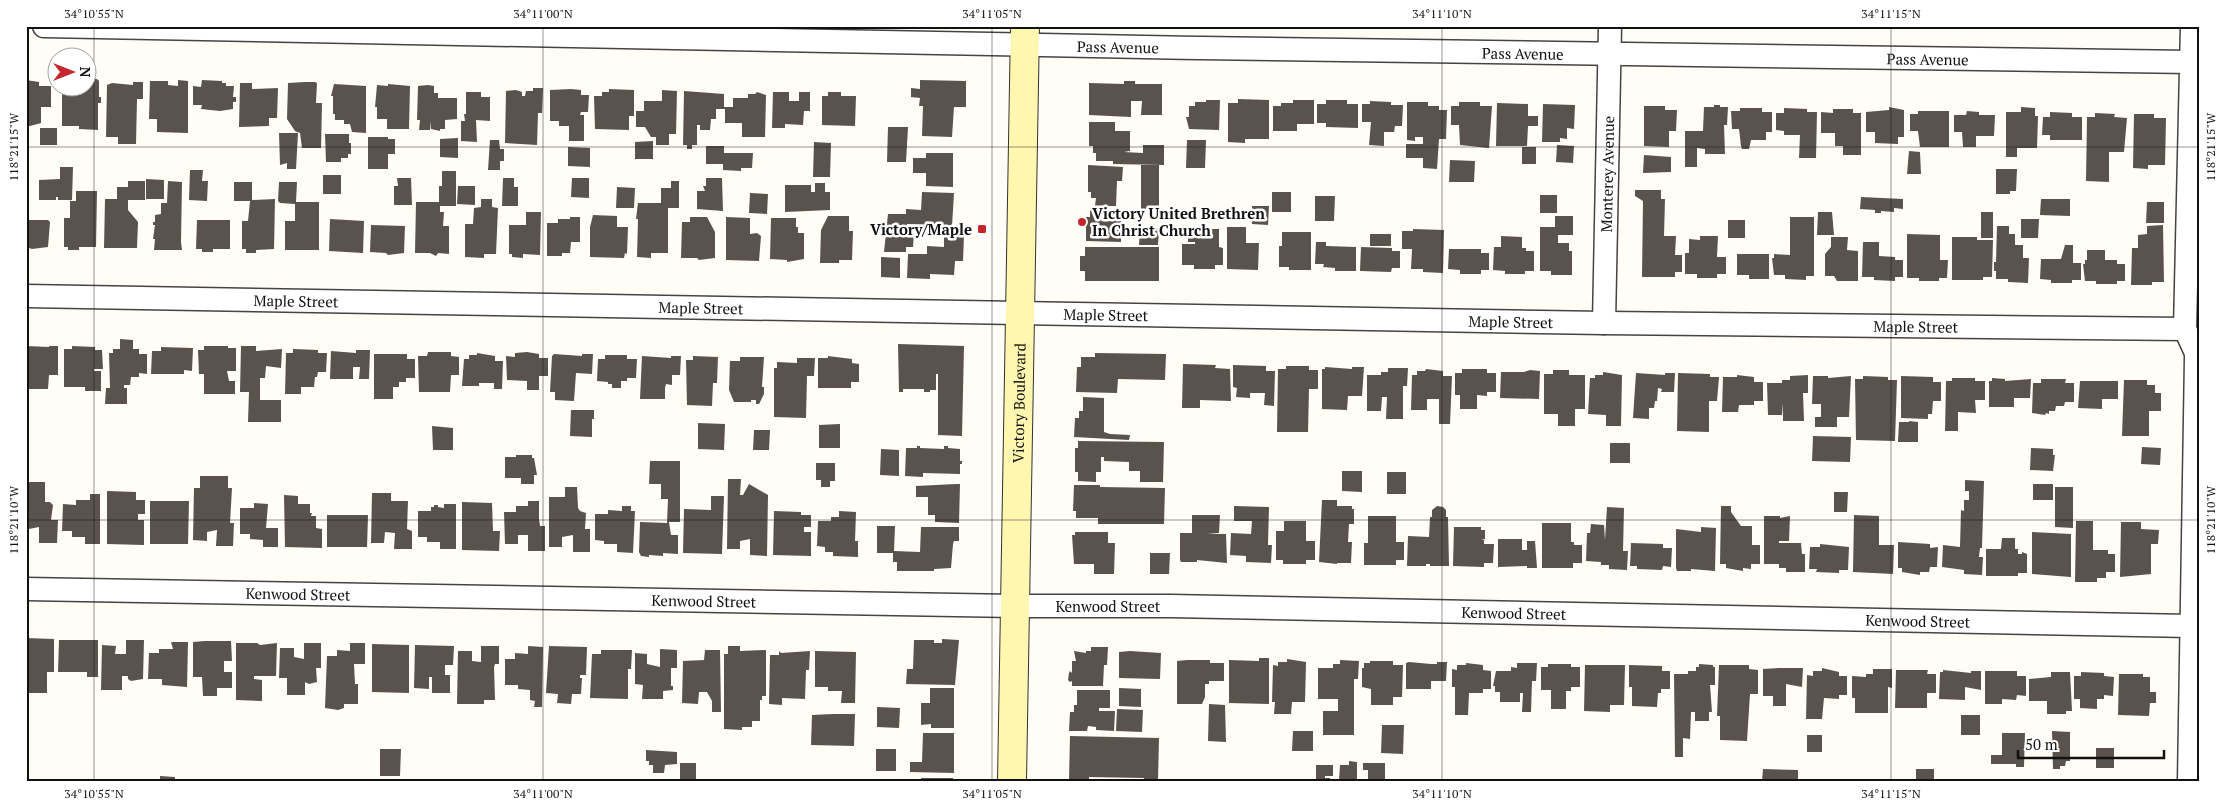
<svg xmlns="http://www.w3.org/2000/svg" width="2225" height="807" font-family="'PT Serif',serif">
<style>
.building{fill:#5a524d}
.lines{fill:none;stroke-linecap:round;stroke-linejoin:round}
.minor-casing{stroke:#444;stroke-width:25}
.secondary-casing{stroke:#333;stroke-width:30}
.minor{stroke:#fff;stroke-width:22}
.secondary{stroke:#fff6b0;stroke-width:28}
.ticks{fill:none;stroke:#111;stroke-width:1;stroke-opacity:0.45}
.poi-dot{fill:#c4262e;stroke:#fff;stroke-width:2}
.labels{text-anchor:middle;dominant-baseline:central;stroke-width:5;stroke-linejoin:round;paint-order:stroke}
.street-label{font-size:15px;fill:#111;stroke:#fff}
.poi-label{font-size:15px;font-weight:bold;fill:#111;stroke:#fff;text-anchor:start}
.neatline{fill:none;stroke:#111;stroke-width:2}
.ticks-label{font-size:12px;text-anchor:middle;fill:#111}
</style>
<rect width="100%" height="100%" fill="#fffdf5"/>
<!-- building -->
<g class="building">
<polygon points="90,79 97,79 99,81 99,97 101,97 101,103 98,103 98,130 79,129 79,126 62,126 62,88 88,88"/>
<polygon points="26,80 39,82 39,86 51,86 51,107 41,107 41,123 30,126 26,126"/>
<polygon points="178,80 188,81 188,133 157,132 157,119 149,119 150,81 168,81 168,85 178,86"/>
<polygon points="202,80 222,81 222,83 226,83 226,86 234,86 233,97 236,97 236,102 233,102 233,109 220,111 201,109 202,105 193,105 193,86 201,87"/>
<polygon points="920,80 966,81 966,107 954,107 952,137 922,136 923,106 919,106 920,98 911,97 911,88 920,89"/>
<polygon points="1124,81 1135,81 1135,84 1162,84 1162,115 1141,115 1142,101 1131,101 1131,117 1089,115 1089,83 1124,84"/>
<polygon points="133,82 143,82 143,99 137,99 136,144 118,144 118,137 106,137 107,85 112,83 133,85"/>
<polygon points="305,82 315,82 317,83 316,103 322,103 321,148 302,148 300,133 295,131 287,119 288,83"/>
<polygon points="240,83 252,83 252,89 278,88 277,118 269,118 269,126 239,127"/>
<polygon points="334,84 366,86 366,133 352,132 350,124 344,124 344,120 335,120 335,114 333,114 333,96 331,96"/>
<polygon points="388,84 410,86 409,129 387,129 387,119 377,119 377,107 375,107 377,85 388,86"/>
<polygon points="428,85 434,86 434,93 438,93 438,98 457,98 457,119 445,120 445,129 440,129 440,131 431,129 431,121 430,130 419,130 420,120 417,120 418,86"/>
<polygon points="533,88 543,88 542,113 538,113 537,145 505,143 506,91 516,90 522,92 522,96 525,96 526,91 533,91"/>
<polygon points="571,89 581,90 581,95 589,95 588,112 581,112 580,115 584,115 584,141 569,141 569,126 559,126 559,121 550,121 550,90"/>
<polygon points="609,89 634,90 634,116 629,116 629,130 595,129 594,96 602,96 602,92 609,92"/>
<polygon points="662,90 677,91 676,134 669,134 669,145 656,145 656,137 651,137 645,127 636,127 636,111 644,111 644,101 662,101"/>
<polygon points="684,91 724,94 724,107 733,107 733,98 748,98 748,94 755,94 757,92 766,95 765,137 742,137 742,123 725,123 725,109 716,109 716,119 711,119 710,130 700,130 700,125 697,125 697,145 692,145 692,149 687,149 687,145 683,145"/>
<polygon points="466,92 481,92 481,97 490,97 490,121 476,120 477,142 461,141 461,121 465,121 464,114 466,114"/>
<polygon points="773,92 789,92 789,101 799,101 799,92 810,92 810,111 804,111 803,125 785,124 785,128 772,128"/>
<polygon points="828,92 841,92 841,96 856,96 855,126 822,125 822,96 828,96"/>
<polygon points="1238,99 1269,100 1269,139 1245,139 1245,143 1228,142 1228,103 1238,103"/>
<polygon points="1206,100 1220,100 1219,130 1189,129 1186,117 1189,117 1189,106 1195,106 1195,102 1206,102"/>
<polygon points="1293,100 1314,100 1314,124 1297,124 1297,131 1273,131 1273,106 1281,106 1281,103 1293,103"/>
<polygon points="1326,100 1347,100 1347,104 1358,104 1358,128 1326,127 1326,123 1317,123 1317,104 1326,104"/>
<polygon points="1370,101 1391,102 1391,105 1403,105 1402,126 1395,126 1394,132 1384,132 1384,146 1369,145 1371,122 1362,122 1362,104 1370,104"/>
<polygon points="1407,102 1428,102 1428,106 1439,106 1439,110 1447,110 1446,139 1439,139 1437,169 1423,168 1423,158 1406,158 1406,144 1423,144 1423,137 1415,137 1415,141 1407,140"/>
<polygon points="1459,102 1480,102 1480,106 1492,106 1489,148 1460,145 1459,125 1451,125 1451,106 1459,106"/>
<polygon points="1497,103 1528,104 1528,116 1538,116 1538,126 1528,126 1527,146 1496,146"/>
<polygon points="1543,104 1575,105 1574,129 1567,128 1567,139 1560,138 1560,142 1542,142"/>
<polygon points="1714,105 1720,105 1720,107 1728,107 1727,125 1724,125 1725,154 1705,154 1705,149 1697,148 1697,167 1685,167 1685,131 1703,131 1704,107 1714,107"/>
<polygon points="1644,106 1665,106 1665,110 1677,110 1676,131 1669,131 1669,147 1644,146"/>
<polygon points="1889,107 1904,110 1904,137 1898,137 1898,144 1875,143 1875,132 1866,132 1866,112 1889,110"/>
<polygon points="2021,107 2035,108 2035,116 2038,116 2037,148 2017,148 2017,157 2006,157 2006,112 2021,112"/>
<polygon points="1740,108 1762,108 1762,112 1772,112 1772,132 1766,132 1766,140 1751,140 1749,149 1742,149 1741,146 1739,129 1732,129 1731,111 1740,111"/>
<polygon points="1784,108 1807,109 1807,112 1817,112 1816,158 1799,158 1800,135 1784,135 1784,131 1776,130 1776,113 1784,113"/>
<polygon points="1833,109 1853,109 1853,113 1861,113 1861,155 1843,155 1843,146 1835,146 1835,133 1821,133 1821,112 1833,113"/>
<polygon points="1918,111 1949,111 1949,147 1920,147 1918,131 1910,131 1910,114 1918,114"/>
<polygon points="1967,111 1979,112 1979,115 1995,115 1994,136 1976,136 1976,147 1963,147 1962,132 1954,132 1954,115 1966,115"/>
<polygon points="2050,112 2072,113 2072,117 2082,117 2082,140 2050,140 2050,135 2042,135 2043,117 2050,117"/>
<polygon points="2095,113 2115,114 2114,117 2127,118 2124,152 2109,152 2109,182 2086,181 2087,117 2095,117"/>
<polygon points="2134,114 2154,114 2154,118 2166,118 2165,165 2148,165 2148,169 2133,168"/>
<polygon points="1089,122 1115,122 1115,131 1130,131 1130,151 1124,152 1143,153 1143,145 1164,145 1164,165 1113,164 1113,161 1096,161 1096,153 1093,153 1093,146 1089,146"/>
<polygon points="888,127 908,127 906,162 887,162"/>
<rect x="40" y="128" width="17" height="17"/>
<polygon points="279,133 298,133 296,169 287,169 287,163 280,165"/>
<polygon points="325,134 349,134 349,143 351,143 351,154 348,154 348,158 341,158 341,162 326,162"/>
<polygon points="368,137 388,137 388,139 395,139 395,154 388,154 388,169 368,169"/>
<polygon points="458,138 458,158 440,157 440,139"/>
<polygon points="490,140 499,140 500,149 504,149 504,161 500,161 500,170 488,170"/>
<polygon points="1187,140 1206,140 1205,168 1186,168"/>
<polygon points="653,141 653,159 635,159 635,142"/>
<polygon points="814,142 831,143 830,177 813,177"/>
<polygon points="1557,145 1574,146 1573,163 1556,162"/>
<polygon points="706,146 724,146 724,153 753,153 752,168 741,168 741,171 723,170 723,164 706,164"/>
<polygon points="568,147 590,148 590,167 568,166"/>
<rect x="1522" y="147" width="14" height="17"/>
<polygon points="1909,151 1920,152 1921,174 1907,174"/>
<polygon points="926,153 953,153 953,187 926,186 926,173 913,173 913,158 926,158"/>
<polygon points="1644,155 1671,157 1671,172 1643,173"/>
<polygon points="1450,160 1475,161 1474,182 1449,182"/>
<polygon points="1088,165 1123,167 1122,181 1117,181 1116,206 1095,206 1096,198 1091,198 1091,192 1088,192"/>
<rect x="1141" y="165" width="18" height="44"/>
<polygon points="60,167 73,167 72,200 58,200 58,197 56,197 56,200 39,200 39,180 60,179"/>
<polygon points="1996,169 2017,169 2016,191 2010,191 2010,194 1996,194"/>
<polygon points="190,170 203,170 202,181 208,181 207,201 189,200"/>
<polygon points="442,171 456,171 456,206 440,206 440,212 444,212 443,226 449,226 449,254 438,253 436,256 430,253 415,253 416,202 439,202 439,186 442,186"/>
<rect x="323" y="175" width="18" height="19"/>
<polygon points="397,178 411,178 412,205 394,205 394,186 398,186"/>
<polygon points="503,178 514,178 514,187 518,187 518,206 502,206"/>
<polygon points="572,178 589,178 589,198 571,197"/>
<polygon points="706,178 722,178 723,211 697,209 697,191 705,191 703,186 706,186"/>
<polygon points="146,179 164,180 164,199 146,199"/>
<polygon points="128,181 145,181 145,200 128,200 128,210 138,222 137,248 104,248 105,199 117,199 117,187 128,187"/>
<polygon points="168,181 182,182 181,242 182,250 154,250 155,239 153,239 155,225 153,225 153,222 155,222 155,215 161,214 161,203 167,203"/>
<polygon points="671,181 679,181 679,208 668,208 668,253 651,253 651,258 637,257 638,219 636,219 638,203 661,203 661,188 671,188"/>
<polygon points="234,182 252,182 252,200 275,199 274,249 256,250 256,253 246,253 246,249 242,249 242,221 248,221 250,201 234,201"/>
<polygon points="279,182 297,182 296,202 319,202 319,250 285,250 285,221 295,221 295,204 280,203 278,201"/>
<polygon points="815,183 825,183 825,192 830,192 830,210 785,212 785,185 811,185 811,192 815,192"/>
<polygon points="458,186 475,186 475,205 457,204"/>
<polygon points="617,187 635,188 634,208 616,208"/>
<polygon points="1635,190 1661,190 1661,199 1665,199 1664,236 1676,236 1675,255 1682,255 1682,272 1675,272 1675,277 1642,277 1643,201 1635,196"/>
<polygon points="76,191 97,191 96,247 79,247 79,250 68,250 68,247 64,247 64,218 70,218 70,201 76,201"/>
<polygon points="922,192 954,193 952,226 907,224 906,233 914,233 913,247 906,247 906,252 884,252 888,214 906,214 906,209 921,210"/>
<rect x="1272" y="192" width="19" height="20"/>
<polygon points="750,193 768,194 767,214 749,213"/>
<rect x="1540" y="195" width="17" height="18"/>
<polygon points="1315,196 1335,196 1334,221 1315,221"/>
<polygon points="1861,197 1903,199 1903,209 1894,208 1894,212 1881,211 1881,213 1875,213 1875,210 1860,209"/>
<polygon points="481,199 492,199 492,207 498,208 496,254 484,254 484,258 465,257 465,224 473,224 474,208 481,207"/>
<polygon points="2041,199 2070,199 2070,216 2040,215"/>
<polygon points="2147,202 2164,202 2164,223 2146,223"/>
<polygon points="1252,206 1269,206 1268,225 1252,224"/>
<polygon points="1090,210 1121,210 1121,242 1086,241 1086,217 1090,217"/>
<polygon points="526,212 541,212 540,255 523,254 523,258 512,257 512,254 509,254 509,225 526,225"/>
<polygon points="1818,212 1832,212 1834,235 1817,235"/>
<rect x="1981" y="212" width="12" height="26"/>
<polygon points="593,215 617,216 617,227 628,227 627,254 625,253 624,258 590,257 590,227"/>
<polygon points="828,216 849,216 849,231 853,231 852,260 839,260 839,263 820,263 821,230"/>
<polygon points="1555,216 1573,216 1573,235 1558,235 1558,243 1569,243 1569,251 1572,251 1572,275 1551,275 1551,271 1540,271 1540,227 1555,227"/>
<polygon points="570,217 580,217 580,242 571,242 570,253 562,253 562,256 547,256 547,223 558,223 558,219 570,219"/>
<polygon points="690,217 707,217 715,232 715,258 699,260 697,258 681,258 682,222 690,222"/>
<polygon points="726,217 750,218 750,234 757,233 761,236 759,261 726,260"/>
<polygon points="1790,217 1814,217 1814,276 1806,276 1806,280 1785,279 1785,275 1774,275 1772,258 1774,258 1774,254 1790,255"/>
<polygon points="771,218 796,218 796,227 798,227 798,233 804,233 804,259 787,262 787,260 770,259"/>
<polygon points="330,219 364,221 363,253 329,251"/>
<polygon points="2021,219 2039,219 2038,238 2021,238"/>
<polygon points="26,220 48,220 50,222 48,247 32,249 26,247"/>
<polygon points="197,220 230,220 230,249 213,249 213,252 202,252 202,249 196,249"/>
<rect x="1728" y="220" width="17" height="18"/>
<polygon points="371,225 405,226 404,253 388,255 386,253 370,252"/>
<polygon points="2163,225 2164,282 2152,282 2152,285 2131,285 2132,248 2138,248 2138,235 2147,234 2147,226"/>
<polygon points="1997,226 2009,226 2009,234 2015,234 2015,245 2023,245 2023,258 2029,258 2028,283 2008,282 2008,279 1996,279 1996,271 1994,271 1994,262 1996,262"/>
<polygon points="1227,227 1246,227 1246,243 1259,243 1258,270 1227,269"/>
<polygon points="1140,228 1159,228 1158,245 1139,245"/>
<polygon points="1188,229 1219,229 1219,247 1223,248 1223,265 1215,265 1215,269 1194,269 1194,265 1182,265 1182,244 1195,244 1195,242 1188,242"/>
<polygon points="1413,229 1444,230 1443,273 1423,272 1423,269 1411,269 1412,249 1402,249 1402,231 1413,231"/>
<polygon points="1282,232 1311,232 1311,270 1289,270 1289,267 1279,267 1279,246 1282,246"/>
<rect x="1370" y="234" width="21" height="12"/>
<polygon points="1907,234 1940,235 1940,260 1948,260 1947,278 1939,278 1939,281 1919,281 1919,278 1907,278"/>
<polygon points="944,235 964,235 963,261 955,261 954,275 930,274 930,279 907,278 908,254 927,254 927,246 944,247"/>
<polygon points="1501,236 1522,237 1522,248 1526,248 1526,251 1534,251 1534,271 1525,271 1525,274 1505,274 1505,271 1493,270 1494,247 1501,247"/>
<polygon points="1700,236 1718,236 1717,257 1726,257 1726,274 1717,274 1717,278 1697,278 1697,274 1685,274 1685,253 1689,253 1689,239 1700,240"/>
<polygon points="1831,237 1848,237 1847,250 1858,251 1858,281 1837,281 1834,276 1825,276 1825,254 1831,247"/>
<polygon points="1952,237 1977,237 1977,240 1993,240 1992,277 1983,277 1983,280 1952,280"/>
<polygon points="1316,242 1326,242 1326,246 1356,247 1356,271 1335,271 1335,268 1323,267 1324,264 1315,264"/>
<polygon points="1863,242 1879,242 1879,256 1895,257 1895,260 1903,260 1903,277 1895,277 1895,281 1874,280 1874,277 1862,277"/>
<polygon points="2065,245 2073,245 2073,263 2081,263 2081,280 2072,280 2072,283 2051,283 2051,280 2040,279 2041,259 2061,259"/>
<polygon points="1085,247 1159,247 1159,281 1085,281 1085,271 1080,271 1080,256 1085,256"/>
<polygon points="1361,247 1392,248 1392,251 1400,251 1400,268 1392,268 1391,272 1360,271"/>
<polygon points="1449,249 1481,249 1481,253 1489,253 1489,270 1481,270 1481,274 1460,274 1460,270 1448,269"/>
<polygon points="2087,250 2105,250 2105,260 2117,260 2117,264 2125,264 2125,281 2117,281 2117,284 2096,284 2096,281 2085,281 2083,264 2085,264 2085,260 2087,260"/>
<polygon points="1737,254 1769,254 1769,279 1749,279 1749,275 1737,275"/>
<polygon points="881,257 900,258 900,278 881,277"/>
<polygon points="120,339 133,340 133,349 139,349 139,354 147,354 147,374 139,373 139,377 131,377 130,385 124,385 124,388 127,388 127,404 105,404 106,388 110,388 109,353 113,353 113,349 120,349"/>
<polygon points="898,344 964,346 962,436 938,435 938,374 936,374 936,390 930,390 930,392 924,392 924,389 903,389 903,392 899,392"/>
<polygon points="26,346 49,347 49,346 58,346 58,375 49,375 48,389 26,389"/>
<polygon points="72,346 95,347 95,350 102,350 103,369 94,369 94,371 101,371 101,391 85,391 85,387 64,387 64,349 72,349"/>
<polygon points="204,346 228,346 228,348 236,348 236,371 227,371 229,381 235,381 235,394 204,394 204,374 199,374 198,350 204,350"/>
<polygon points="241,346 256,346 256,351 282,349 281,368 266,366 265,378 260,378 260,400 281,400 281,422 248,422 249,392 240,392"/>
<polygon points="161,347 193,348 192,371 184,370 184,374 151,374 152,351 161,351"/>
<polygon points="293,349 318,350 318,353 327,353 326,372 318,372 317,377 315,377 314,387 301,387 301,394 285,394 286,353 293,353"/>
<polygon points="356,350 370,350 369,379 359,379 360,367 353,367 353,379 330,379 331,351 356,353"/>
<polygon points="428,352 451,352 451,356 459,357 459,375 451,375 450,392 419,392 418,356 427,356"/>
<polygon points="527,352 539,354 539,358 548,358 548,376 539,376 539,390 527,390 527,381 507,380 506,356 515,357 515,353"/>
<polygon points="477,353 495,356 495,361 503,361 502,389 494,389 494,383 479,383 479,386 462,386 464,359 469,359 469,355 477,355"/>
<polygon points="1095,353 1166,354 1165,380 1118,379 1117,393 1076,392 1077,367 1081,367 1081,357 1095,357"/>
<polygon points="374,354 407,354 407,359 415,359 415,378 406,378 406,382 399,382 399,387 393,387 393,399 374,399"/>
<polygon points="554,354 582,356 582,354 593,354 592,374 576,373 574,401 555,400 555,392 550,392 552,356"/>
<polygon points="605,355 627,355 627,359 637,359 636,378 627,378 627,381 621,381 621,388 612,388 612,384 608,384 608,382 597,381 598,359 605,359"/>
<polygon points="642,356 671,358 671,356 681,356 680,375 672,375 672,385 666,384 665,388 665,399 640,399"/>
<polygon points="693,356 718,357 717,383 713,383 712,406 687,405 686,360 693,360"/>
<polygon points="828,356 852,359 852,363 859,364 859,382 851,382 851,388 818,388 818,358 828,358"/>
<polygon points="740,357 764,357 762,387 764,387 764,394 759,404 756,404 756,400 751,400 751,402 734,402 729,390 730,361 740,361"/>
<polygon points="797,358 815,358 814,376 807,376 806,418 774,417 774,368 777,368 777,362 797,363"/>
<polygon points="1183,364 1216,365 1215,368 1230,369 1231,401 1200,400 1200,408 1182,408"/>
<polygon points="1233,365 1266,366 1266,371 1275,371 1274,406 1264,405 1265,393 1250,393 1250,398 1236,397 1237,388 1233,387"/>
<polygon points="1286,366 1309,366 1309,370 1318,370 1318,389 1309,389 1308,432 1277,432 1278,369 1286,369"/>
<polygon points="1325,367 1352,369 1352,367 1364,367 1362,396 1348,396 1347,410 1322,409 1322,369 1325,369"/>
<polygon points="1388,368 1408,368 1407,386 1403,386 1403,419 1386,419 1387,397 1382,397 1381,411 1367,411 1367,375 1381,375 1381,372 1388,372"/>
<polygon points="1426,369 1443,371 1443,376 1452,376 1450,424 1439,424 1439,399 1427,399 1427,410 1411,410 1412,375 1417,375 1417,371 1425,371"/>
<polygon points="1462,369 1487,369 1487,373 1496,373 1496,392 1487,392 1487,396 1477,395 1477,409 1460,409 1460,395 1455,395 1455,373 1462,373"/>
<polygon points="1530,370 1540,371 1539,399 1500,398 1501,372 1524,372"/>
<polygon points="1553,370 1569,370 1569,375 1585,375 1585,409 1575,409 1575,426 1558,426 1558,414 1544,414 1544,374 1553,374"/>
<polygon points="1603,372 1622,375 1621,426 1606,426 1606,415 1588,414 1590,378 1595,378 1595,375 1603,375"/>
<polygon points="1636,373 1665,375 1665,373 1675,373 1674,392 1661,392 1662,389 1658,388 1657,401 1655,401 1654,408 1649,408 1649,419 1633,418"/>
<polygon points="1678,373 1710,374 1710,377 1719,377 1717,401 1709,401 1709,432 1677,431"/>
<polygon points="1737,375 1754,377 1754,382 1763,382 1763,401 1754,401 1754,405 1739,405 1738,412 1722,412 1723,377 1737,377"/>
<polygon points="1808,375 1808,393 1803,393 1804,421 1783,421 1783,403 1782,415 1768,415 1767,383 1782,383 1782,380 1790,380 1790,376"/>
<polygon points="1813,376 1828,376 1828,378 1851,376 1849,417 1837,417 1837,427 1815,427 1815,417 1821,417 1821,404 1812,404"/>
<polygon points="1863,376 1888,377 1888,380 1897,380 1895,441 1856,440 1855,379 1863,379"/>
<polygon points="1901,376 1933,377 1933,382 1941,382 1941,401 1933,401 1932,414 1928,414 1928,419 1901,418"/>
<polygon points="1952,378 1975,378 1975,381 1985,381 1985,400 1975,400 1976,413 1958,412 1958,431 1945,431 1946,381 1952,381"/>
<polygon points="1992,378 2005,379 2005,381 2031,379 2030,398 2014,398 2014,407 1989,407 1989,381 1992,381"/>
<polygon points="2041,379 2066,379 2065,383 2074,383 2074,402 2065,402 2064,406 2056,406 2055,411 2049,411 2049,414 2046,413 2045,415 2032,413 2033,383 2041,383"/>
<polygon points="2124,380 2147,380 2147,385 2155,385 2155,393 2161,393 2161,411 2149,411 2149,436 2122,436"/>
<polygon points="2080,381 2118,381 2118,399 2102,399 2102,409 2078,408"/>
<polygon points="1083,397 1104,398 1104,432 1110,434 1130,435 1129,440 1074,437 1075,418 1079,418 1079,411 1083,411"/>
<polygon points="571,410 594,410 594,419 592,419 592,437 570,436"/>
<polygon points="1909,421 1918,422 1918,442 1898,442 1899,422 1909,422"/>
<polygon points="698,423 725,424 724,450 698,449"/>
<polygon points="840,424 840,448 819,448 819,425"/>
<polygon points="432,426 453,428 453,450 433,450"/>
<polygon points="754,430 770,430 769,450 753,450"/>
<polygon points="1813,436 1851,437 1850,462 1812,461"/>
<polygon points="1078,441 1164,442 1163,482 1140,482 1140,471 1129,471 1129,462 1104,461 1104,457 1101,457 1101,472 1096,472 1096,482 1078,481 1078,472 1075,472 1075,448 1078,448"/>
<rect x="1610" y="443" width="20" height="20"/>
<polygon points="917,446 920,446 920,448 944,449 944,446 948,446 948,448 960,449 960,461 962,461 962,464 960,464 960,474 923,473 923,477 905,476 906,448 917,448"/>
<polygon points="2142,447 2161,448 2160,465 2141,464"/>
<polygon points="2031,448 2053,449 2053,455 2055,455 2053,471 2030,470"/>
<polygon points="881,449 899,450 899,476 880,475"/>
<polygon points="516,455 532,455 532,458 534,458 537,475 534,475 534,484 521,484 521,478 505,478 505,457 516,457"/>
<polygon points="650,461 680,461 680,522 669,522 671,535 678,535 678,554 663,553 663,556 649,555 649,557 641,556 639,552 640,522 667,523 668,499 661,499 661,484 649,484"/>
<polygon points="816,463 835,463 835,481 830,481 830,487 821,487 821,480 816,480"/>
<polygon points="1342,471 1362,471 1362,492 1342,491"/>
<rect x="1387" y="472" width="19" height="22"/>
<polygon points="200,476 228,476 228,488 232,488 230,523 234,523 233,546 216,546 217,530 207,532 207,541 193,540 194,488 200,488"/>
<polygon points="728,479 741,479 740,495 743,495 749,484 768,495 767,556 750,555 750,539 740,541 740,549 727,549"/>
<polygon points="1965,480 1984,481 1982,548 1980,548 1979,557 1983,557 1982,575 1964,574 1964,570 1942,567 1943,545 1960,547 1961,510 1964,511 1964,500 1969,500 1969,491 1965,491"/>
<polygon points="26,482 45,482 45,502 50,502 53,505 51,520 58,520 57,543 39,543 39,527 29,529 29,538 26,538"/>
<polygon points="956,484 960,484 959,523 935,522 935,515 928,515 928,497 916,497 916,486"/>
<rect x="2033" y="484" width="20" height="16"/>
<polygon points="1074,485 1100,485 1100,487 1165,488 1164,524 1098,524 1098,518 1076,518 1076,511 1073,511"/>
<polygon points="565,487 577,487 578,508 580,511 586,513 585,529 590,529 590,552 573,552 573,535 562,537 562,547 549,547 549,497 565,497"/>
<polygon points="2055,487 2073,487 2073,528 2055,527"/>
<polygon points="107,491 136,492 136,500 145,500 145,514 138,514 138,520 144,520 144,545 107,544"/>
<polygon points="1834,492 1848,492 1847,512 1834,512"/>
<polygon points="372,493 391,493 391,501 408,501 407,529 412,531 412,549 394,549 395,533 385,532 384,543 371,543"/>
<polygon points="90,494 100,494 100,544 85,544 85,537 72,537 72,531 62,531 63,504 76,505 76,500 90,500"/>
<polygon points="284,495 298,496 298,504 310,504 310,513 312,513 311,516 316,516 316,528 322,529 322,548 285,547"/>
<polygon points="711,496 724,496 722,554 683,553 684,509 711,510"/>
<polygon points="1322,500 1337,500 1337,506 1352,506 1352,509 1354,509 1354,524 1349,524 1348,542 1352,542 1351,563 1337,563 1337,564 1319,562"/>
<polygon points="150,501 189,501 188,544 150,544"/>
<polygon points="528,501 539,501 539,519 540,526 545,526 545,551 528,551 528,535 518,535 518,544 505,544 504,512 516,512 516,506 528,506"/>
<polygon points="462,502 492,503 493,531 500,531 499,551 462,550"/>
<polygon points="254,503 268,504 266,528 278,528 278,547 263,547 263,540 250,539 250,534 240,534 240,508 254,508"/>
<polygon points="444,504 456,504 456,549 440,549 440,542 427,542 427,537 418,537 418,511 431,511 431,507 434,507 434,505 438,505 438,507 444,508"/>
<polygon points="622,506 631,506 631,511 635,511 633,553 617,552 617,544 604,544 604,541 595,540 595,514 608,514 608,510 622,511"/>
<polygon points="1234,506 1269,507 1268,545 1272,545 1271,563 1246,562 1246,556 1230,555 1231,533 1251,534 1252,521 1234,521"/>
<polygon points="1437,506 1443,507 1446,510 1446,517 1448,517 1449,566 1430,566 1430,564 1426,564 1426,566 1407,566 1408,536 1429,537 1430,517 1432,517 1432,510"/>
<polygon points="1721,506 1731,506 1731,512 1741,526 1752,526 1752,545 1760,545 1760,564 1751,564 1751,569 1743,568 1743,571 1726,568 1726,564 1720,564"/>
<polygon points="1607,507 1624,508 1623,551 1628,551 1627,570 1609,569 1609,565 1601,565 1601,562 1586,561 1587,533 1590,533 1591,524 1604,525 1605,540"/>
<polygon points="774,511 801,512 801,515 811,515 811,527 804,527 804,532 811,532 811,556 773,555"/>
<polygon points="839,511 856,512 855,541 858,541 858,557 833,556 833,552 825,552 825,547 817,546 818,521 831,521 831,517 839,517"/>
<polygon points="327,515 368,515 367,547 327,547"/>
<polygon points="1192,515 1220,515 1219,533 1207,534 1226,534 1227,563 1197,560 1197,562 1181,562 1180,560 1180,533 1192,533"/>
<polygon points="1854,515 1879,516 1879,545 1894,545 1893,574 1853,572"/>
<polygon points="1368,516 1396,516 1396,542 1404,542 1404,560 1396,560 1396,565 1364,565 1364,543 1368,543"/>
<polygon points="1764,516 1780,516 1780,518 1790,516 1789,541 1779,541 1779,543 1801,543 1802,554 1805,554 1805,572 1786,572 1786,568 1779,568 1779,564 1764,564"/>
<polygon points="1284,521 1306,521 1306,541 1315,541 1315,560 1306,560 1306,564 1283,564 1283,560 1276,560 1276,531 1284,531"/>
<polygon points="2076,521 2093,521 2093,550 2108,550 2108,554 2115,554 2115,572 2106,572 2106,578 2097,578 2097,582 2075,582"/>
<polygon points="2121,522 2141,522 2141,529 2159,530 2158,544 2151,544 2151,574 2120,577"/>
<polygon points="1542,523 1571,523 1571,542 1574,542 1574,545 1582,545 1582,563 1573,563 1573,568 1542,568"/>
<polygon points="877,526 895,526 894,551 920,552 921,527 959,527 959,541 954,541 953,544 951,568 934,569 934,571 897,571 897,562 893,562 893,553 877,553"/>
<polygon points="1454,527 1481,527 1481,530 1485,530 1485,539 1481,540 1484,540 1484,544 1494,544 1493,563 1484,563 1484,567 1453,566"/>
<polygon points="1701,527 1716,528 1715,571 1691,569 1691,571 1677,571 1676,568 1676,529 1701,532"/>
<polygon points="1075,532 1108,532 1108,543 1115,543 1114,574 1094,574 1094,564 1074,564 1072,535 1075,535"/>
<polygon points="2032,532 2071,534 2071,577 2032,574"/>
<polygon points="2002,538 2015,538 2015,549 2018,549 2018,554 2022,554 2022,552 2027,554 2027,573 2018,573 2018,576 1986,576 1986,549 2001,549"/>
<polygon points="1498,539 1522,539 1522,550 1527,550 1527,541 1535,541 1537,568 1527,568 1527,566 1498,567"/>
<polygon points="1898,542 1930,544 1930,548 1938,547 1937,567 1930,567 1929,572 1920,572 1920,575 1902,572 1902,568 1898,568"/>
<polygon points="1631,543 1663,544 1663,548 1672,548 1671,567 1663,566 1662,570 1637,569 1637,566 1630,566"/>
<polygon points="1820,544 1849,547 1848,570 1839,570 1839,573 1816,572 1817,569 1809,569 1810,547 1820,547"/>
<polygon points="1150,553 1170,553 1169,574 1150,574"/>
<polygon points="26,638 54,639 54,672 47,672 47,693 26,693"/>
<polygon points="942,639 959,640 955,685 906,684 907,669 913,669 914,640 934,640 934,643 942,643"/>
<polygon points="59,640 98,640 98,677 87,677 87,672 58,672"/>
<polygon points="126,640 144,640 143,679 131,681 128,679 128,676 122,676 122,690 101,690 102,645 116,646 115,654 126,654"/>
<polygon points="205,641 231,641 232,661 224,661 224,672 232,672 232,688 217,688 217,696 203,696 202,677 193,677 193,642"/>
<polygon points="171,642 188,642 187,687 162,685 162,679 148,679 149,653 159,653 159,649 173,649"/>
<polygon points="236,643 257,643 260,645 277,643 276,676 254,676 254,679 262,680 262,701 236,700"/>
<polygon points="304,643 321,643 321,668 316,668 317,682 309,684 305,682 305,695 287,695 287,678 279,678 280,648 294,648 294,657 304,659"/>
<polygon points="350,643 365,643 365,664 354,664 355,684 358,684 358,704 344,704 344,708 338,710 325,708 327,656 337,656 337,650 350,651"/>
<polygon points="372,644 409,645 409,693 372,692"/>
<polygon points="415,645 454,646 453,665 445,665 445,675 450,675 450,693 432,693 432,677 429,677 429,689 414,688"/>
<polygon points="481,646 499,646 499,664 495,664 494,667 495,700 484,700 484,704 457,704 458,651 472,651 472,661 481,662"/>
<polygon points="528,646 543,647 542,707 534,707 535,701 530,700 530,690 518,689 518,685 505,685 505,659 515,659 515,653 528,654"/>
<polygon points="549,646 587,647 586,675 580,675 580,678 582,678 581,694 572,694 571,704 557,703 558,694 546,693"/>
<polygon points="728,646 740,646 740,651 766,650 766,696 762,696 762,700 760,700 760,721 752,721 752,727 742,727 742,730 724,729 724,654 728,654"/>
<polygon points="1091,647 1108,647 1107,665 1104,665 1103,686 1072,686 1072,681 1070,682 1068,680 1069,673 1070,671 1072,673 1072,661 1076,661 1074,651 1086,653 1086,651 1091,651"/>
<polygon points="660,649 677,650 677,668 671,668 671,686 673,686 673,690 663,691 663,699 642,699 643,685 635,684 635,653 647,654 647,664 660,667"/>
<polygon points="601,650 632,650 631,669 628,669 628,699 590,698 592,654 601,654"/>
<polygon points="705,650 720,650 721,712 712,712 712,701 707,692 699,692 698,704 682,703 683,661 704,660"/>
<polygon points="779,651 781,653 810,651 809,670 806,670 805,699 782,698 782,705 769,704 770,655 779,655"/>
<polygon points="815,651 856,652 855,703 841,703 842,691 828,691 828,687 815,687"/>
<polygon points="1130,651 1161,653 1160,679 1119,678 1119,652"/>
<polygon points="1259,658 1269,658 1269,704 1229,703 1229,660 1259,661"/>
<polygon points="1287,659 1306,662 1305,702 1292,702 1291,714 1274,714 1275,702 1272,702 1273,665 1278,666 1278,662 1287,662"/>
<polygon points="1187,660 1210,660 1210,663 1224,663 1224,681 1209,681 1209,684 1205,684 1205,697 1202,704 1177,704 1177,661"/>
<polygon points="1340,660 1359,661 1358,679 1354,679 1354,735 1323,735 1323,711 1338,711 1338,699 1318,699 1318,668 1333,668 1333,664 1340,664"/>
<polygon points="1370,661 1393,661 1393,665 1403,665 1402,697 1393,697 1393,705 1371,705 1371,689 1362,687 1362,668 1364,668 1364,663 1370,663"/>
<polygon points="1409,662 1431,664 1437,664 1437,662 1447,662 1446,681 1431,681 1431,689 1406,689 1406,663"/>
<polygon points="1466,663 1483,665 1483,670 1491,671 1491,689 1483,689 1483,693 1469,693 1468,715 1455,715 1455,687 1452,687 1452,669 1457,670 1457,665 1466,665"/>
<polygon points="1517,663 1537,663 1536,681 1532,681 1531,712 1522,712 1523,693 1520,693 1520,702 1500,702 1500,692 1495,692 1495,686 1493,686 1496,671 1511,671 1511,667 1517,668"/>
<polygon points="1548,664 1571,664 1571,667 1580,667 1580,687 1571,687 1571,691 1566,691 1566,709 1551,709 1551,690 1541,690 1541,667 1548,667"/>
<polygon points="1699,664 1713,665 1713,667 1715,667 1715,685 1710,685 1712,712 1709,712 1709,721 1695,721 1695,712 1691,712 1690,739 1683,738 1683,757 1675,757 1674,674 1688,674 1688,671 1696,671 1696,667 1699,667"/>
<polygon points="1585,665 1625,665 1624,705 1610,705 1610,712 1584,711"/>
<polygon points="1629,665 1662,666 1662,671 1670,671 1670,689 1661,689 1661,693 1658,693 1657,707 1632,706 1632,687 1629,687"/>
<polygon points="1719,665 1749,665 1749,669 1758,670 1758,694 1750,694 1747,741 1720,740 1720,716 1717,716"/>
<polygon points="1779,668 1803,668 1802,687 1786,684 1786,706 1773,706 1773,696 1763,696 1763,669"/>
<polygon points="1822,668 1839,672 1839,676 1847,676 1847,695 1839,695 1839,699 1824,698 1822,719 1806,719 1807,675 1813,676 1813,671 1822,671"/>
<polygon points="1873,669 1892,669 1892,688 1888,687 1888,713 1855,713 1855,698 1852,698 1852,676 1866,677 1866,674 1873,674"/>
<polygon points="1896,670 1928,670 1927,674 1936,674 1936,693 1927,693 1927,708 1895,708"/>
<polygon points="1943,670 1971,673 1971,671 1981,671 1981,690 1965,687 1965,700 1939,699 1940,672 1943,672"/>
<polygon points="1985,671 2017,671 2017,676 2026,676 2026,696 2017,695 2016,700 2002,699 2002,704 1985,704"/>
<polygon points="2051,672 2070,672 2072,711 2066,711 2066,714 2047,714 2047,701 2029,701 2029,679 2051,677"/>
<polygon points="2081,672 2104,673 2104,676 2114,677 2113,696 2104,695 2104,699 2097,699 2097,709 2080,708 2080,699 2074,699 2074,676 2081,676"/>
<polygon points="2119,674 2143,674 2143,677 2150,677 2150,692 2156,692 2156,703 2150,703 2149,716 2118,715"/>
<polygon points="930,688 954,688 954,728 931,728 931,724 921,725 921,703 930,703"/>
<polygon points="1119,688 1141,689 1141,707 1119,706"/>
<polygon points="1077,690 1110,690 1110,708 1099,708 1099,711 1115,711 1114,731 1096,730 1096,727 1088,726 1087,731 1069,731 1070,712 1074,712 1074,705 1077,705"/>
<polygon points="1209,704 1225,705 1226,742 1208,741"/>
<polygon points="877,707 900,708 899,728 877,727"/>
<polygon points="1117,709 1143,710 1142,732 1116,731"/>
<polygon points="833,714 855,714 854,746 811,745 812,715"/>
<rect x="1961" y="715" width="19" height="20"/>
<polygon points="1382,725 1404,725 1403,754 1381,753"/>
<polygon points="1293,731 1313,731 1313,751 1292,751"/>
<polygon points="2052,731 2070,732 2070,761 2066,761 2065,766 2060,766 2060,769 2053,769"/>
<polygon points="923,733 954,733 954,773 910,772 910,762 922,762"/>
<polygon points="2002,733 2025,733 2024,767 2016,767 2016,764 1991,764 1991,755 2002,755"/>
<rect x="1807" y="735" width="15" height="17"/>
<polygon points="1070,736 1159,738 1158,781 1144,781 1144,778 1089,777 1089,781 1069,781"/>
<rect x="2096" y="748" width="18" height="20"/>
<polygon points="380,749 401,749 400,776 380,776"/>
<rect x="876" y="749" width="20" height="22"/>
<polygon points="646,750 677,752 677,764 665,765 664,773 653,773 653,765 649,765 649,761 646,761"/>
<polygon points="1349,761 1357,762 1357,781 1339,781 1340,765 1349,765"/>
<rect x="680" y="763" width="16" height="18"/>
<polygon points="1363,763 1385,763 1385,781 1368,781 1368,770 1363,770"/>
<polygon points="1316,765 1333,765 1333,776 1325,776 1325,778 1330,778 1330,781 1316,781"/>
<polygon points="1763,769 1798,770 1798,781 1762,781"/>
<rect x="1916" y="769" width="18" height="12"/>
<polygon points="160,776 175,777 175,781 160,781"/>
<rect x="921" y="778" width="32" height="3"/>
</g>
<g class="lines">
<defs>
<g id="minor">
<path id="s1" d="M44,26C760,41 1475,54 2191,62"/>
<path id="s2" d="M26,296L1604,323L2185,329"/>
<path id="s3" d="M1604,323L1610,26"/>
<path id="s4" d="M26,589L1015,606H1171L2191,626"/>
<polyline points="2189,781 2196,358 2196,353 2185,329 2192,26"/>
</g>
<g id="secondary">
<path id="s5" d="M1012,781L1025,26"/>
</g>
</defs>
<!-- minor casing -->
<use href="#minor" class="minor-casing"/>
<!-- secondary casing -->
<use href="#secondary" class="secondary-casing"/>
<!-- minor -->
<use href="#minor" class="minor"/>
<!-- secondary -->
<use href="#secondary" class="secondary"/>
</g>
<!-- ticks -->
<path class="ticks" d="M94,26V781M543,26V781M992,26V781M1442,26V781M1891,26V781M26,147H2199M26,520H2199"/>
<!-- markers -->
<g class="poi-dot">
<circle cx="1082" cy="222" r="5"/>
<rect x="977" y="224" width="10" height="10" rx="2.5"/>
</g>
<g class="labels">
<!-- street labels -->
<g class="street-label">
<text stroke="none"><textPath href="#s1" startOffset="1074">Pass Avenue</textPath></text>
<text stroke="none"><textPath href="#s1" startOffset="1479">Pass Avenue</textPath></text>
<text stroke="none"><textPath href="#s1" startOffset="1884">Pass Avenue</textPath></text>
<text stroke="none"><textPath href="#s3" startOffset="149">Monterey Avenue</textPath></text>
<text stroke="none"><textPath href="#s2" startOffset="270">Maple Street</textPath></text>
<text stroke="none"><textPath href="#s2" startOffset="675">Maple Street</textPath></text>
<text stroke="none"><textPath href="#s2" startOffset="1080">Maple Street</textPath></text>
<text stroke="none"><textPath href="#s2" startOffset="1485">Maple Street</textPath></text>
<text stroke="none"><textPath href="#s2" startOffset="1890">Maple Street</textPath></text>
<text stroke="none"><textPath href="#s5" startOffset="378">Victory Boulevard</textPath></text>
<text stroke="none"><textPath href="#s4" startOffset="272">Kenwood Street</textPath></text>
<text stroke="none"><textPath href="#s4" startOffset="678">Kenwood Street</textPath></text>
<text stroke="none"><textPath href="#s4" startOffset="1082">Kenwood Street</textPath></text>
<text stroke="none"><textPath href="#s4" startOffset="1488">Kenwood Street</textPath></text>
<text stroke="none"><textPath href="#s4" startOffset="1892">Kenwood Street</textPath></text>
</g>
<!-- poi labels -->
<g class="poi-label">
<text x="1092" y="213">Victory United Brethren<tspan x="1092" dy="17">In Christ Church</tspan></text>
<text x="972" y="229" text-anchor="end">Victory/Maple</text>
</g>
</g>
<!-- border -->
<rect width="2225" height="807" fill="none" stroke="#ffffff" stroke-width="55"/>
<!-- north arrow -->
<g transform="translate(72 72) rotate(90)"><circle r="24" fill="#ffffff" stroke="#a0a0a0"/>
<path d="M0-4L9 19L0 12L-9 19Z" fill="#c4262e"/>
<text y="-8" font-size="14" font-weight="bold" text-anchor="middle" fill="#111111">N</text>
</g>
<!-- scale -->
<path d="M2018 750v8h146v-8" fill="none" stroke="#111111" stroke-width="2.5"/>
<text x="2025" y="750" font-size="15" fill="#111111" stroke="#ffffff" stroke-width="4" paint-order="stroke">50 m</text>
<rect x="28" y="28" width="2170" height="752" class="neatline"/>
<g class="ticks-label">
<text x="94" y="18">34°10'55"N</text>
<text x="543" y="18">34°11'00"N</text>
<text x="992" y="18">34°11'05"N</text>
<text x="1442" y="18">34°11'10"N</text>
<text x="1891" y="18">34°11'15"N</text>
<text transform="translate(2211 147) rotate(-90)" y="4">118°21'15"W</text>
<text transform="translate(14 147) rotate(-90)" y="4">118°21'15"W</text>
<text transform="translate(2211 520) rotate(-90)" y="4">118°21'10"W</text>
<text transform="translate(14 520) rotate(-90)" y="4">118°21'10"W</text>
<text x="94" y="798">34°10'55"N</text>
<text x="543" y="798">34°11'00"N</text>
<text x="992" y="798">34°11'05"N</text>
<text x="1442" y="798">34°11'10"N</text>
<text x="1891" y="798">34°11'15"N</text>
</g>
</svg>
